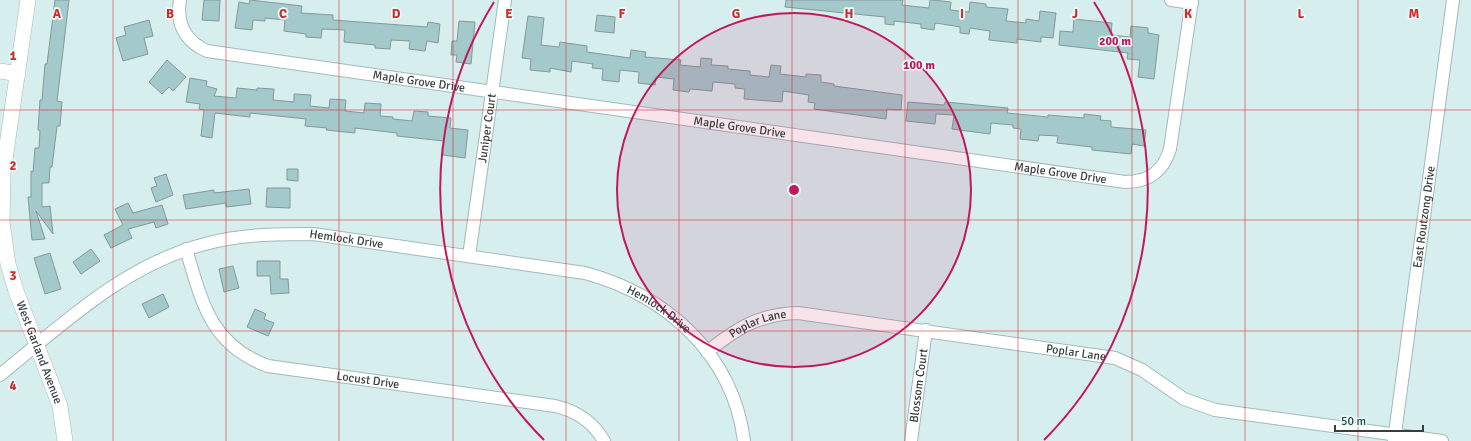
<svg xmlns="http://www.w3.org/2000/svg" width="1471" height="441" font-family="Signika,sans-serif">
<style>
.building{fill:#a3c9ca;stroke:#849999}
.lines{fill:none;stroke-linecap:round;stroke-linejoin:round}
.minor-casing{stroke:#a3b9b9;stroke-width:14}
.tertiary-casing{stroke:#a3b9b9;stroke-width:16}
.minor{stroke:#fff;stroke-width:12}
.tertiary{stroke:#fff;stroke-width:15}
.grid{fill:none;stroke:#d62828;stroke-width:1;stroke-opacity:0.55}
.ring{fill:none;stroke:#c2185b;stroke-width:2}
.labels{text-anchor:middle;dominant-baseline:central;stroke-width:3.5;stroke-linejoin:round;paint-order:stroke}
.street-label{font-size:12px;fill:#363f3f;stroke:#e4fbfb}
.grid-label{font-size:13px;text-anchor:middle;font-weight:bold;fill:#d62828;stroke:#e4fbfb;stroke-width:3.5;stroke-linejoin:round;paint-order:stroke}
.centre{fill:#c2185b;stroke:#e4fbfb;stroke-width:2}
.ring-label{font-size:12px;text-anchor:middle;font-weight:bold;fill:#c2185b;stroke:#e4fbfb;stroke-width:3.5;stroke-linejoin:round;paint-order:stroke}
</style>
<rect width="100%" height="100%" fill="#d7eeee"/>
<!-- building -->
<g class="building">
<polygon points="55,0 69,0 57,101 62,102 60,126 57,126 52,167 50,167 49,183 42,183 42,207 50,206 53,234 36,211 45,239 32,240 28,197 31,197 31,171 33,172 35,148 39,148 40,131 38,130 40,100 42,100 45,64 47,64"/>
<polygon points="204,0 220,0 219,21 202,20"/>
<polygon points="250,0 302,6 301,13 333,15 333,20 427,27 428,22 440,24 438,43 427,41 425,51 409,49 410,41 391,40 390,49 375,48 375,45 344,42 345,30 322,29 321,38 306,37 306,34 284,31 285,20 265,18 265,21 253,20 252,30 235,28 239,2 249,4"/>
<polygon points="786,0 903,0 902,5 929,8 930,0 933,0 951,2 950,10 969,12 970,2 986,4 986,7 1008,9 1006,21 1026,23 1026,19 1039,21 1040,11 1056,13 1053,38 1041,37 1041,42 1017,39 1017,43 989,40 990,31 970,28 969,34 960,33 960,27 955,26 935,23 934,30 921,28 921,24 894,21 894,25 885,24 885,17 785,7"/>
<polygon points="597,15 615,17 614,33 595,31"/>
<polygon points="528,16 544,18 541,45 559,47 560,42 587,46 587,52 630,58 631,50 646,52 645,57 681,60 680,65 700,67 701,58 712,59 711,65 728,66 728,69 750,71 750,75 769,77 771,65 781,66 780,74 806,77 806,74 821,75 821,82 834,84 834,86 902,95 901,110 887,109 886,119 814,109 815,103 808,102 809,95 783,91 782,102 744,99 745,89 735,88 735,84 713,82 712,91 690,89 689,92 673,90 674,79 656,77 655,85 638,83 639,72 620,70 619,82 602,80 603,69 592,68 593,64 572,61 571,72 550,68 550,72 530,70 531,59 522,58"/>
<polygon points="1074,19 1112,23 1111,35 1130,37 1131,26 1148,28 1148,33 1159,35 1154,79 1138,77 1140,60 1127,59 1128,53 1059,45 1060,31 1073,32"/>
<polygon points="149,20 153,36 144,38 148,54 123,61 116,38 126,35 124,27"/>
<polygon points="459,21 475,22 471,64 456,62 457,55 451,55 452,41 457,41"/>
<polygon points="167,60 186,77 173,91 169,87 162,94 149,82"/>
<polygon points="190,78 207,81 206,86 217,89 214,96 236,98 237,88 257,90 257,88 274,89 273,100 294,102 294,94 311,95 310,106 329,108 330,99 346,100 345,111 364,113 365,103 381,104 380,116 393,117 393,119 412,121 414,111 428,112 428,116 451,118 450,128 468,130 465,158 443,155 444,141 397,136 397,133 355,128 355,133 326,130 327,128 305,126 306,119 250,113 250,117 215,113 212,138 201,136 204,110 199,109 200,104 186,102"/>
<polygon points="908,102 944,105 945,102 1008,108 1007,113 1048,117 1048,115 1084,118 1084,114 1101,116 1100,120 1111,121 1111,127 1146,130 1144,146 1132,144 1131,154 1092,150 1092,147 1057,143 1058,136 1039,135 1038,141 1020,139 1021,129 1013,128 1013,125 991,123 990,134 952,129 954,115 936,114 935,124 906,121"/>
<polygon points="287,169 298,169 298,181 287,180"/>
<polygon points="166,174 173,195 156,202 151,188 157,186 154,178"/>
<polygon points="267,188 290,188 290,208 266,207"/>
<polygon points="249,189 251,204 226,207 226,203 186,209 183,195 214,190 214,193"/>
<polygon points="128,203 133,213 162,205 168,224 156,228 154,222 128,229 132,238 111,248 104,235 123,225 115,209"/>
<polygon points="91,249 100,261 81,274 73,262"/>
<polygon points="50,253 61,289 45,294 34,258"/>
<polygon points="257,261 280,261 280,279 288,279 289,293 271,294 270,276 257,276"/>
<polygon points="233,266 239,288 224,292 219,269"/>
<polygon points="163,294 169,307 149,318 142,304"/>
<polygon points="255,309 266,314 264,319 274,323 268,336 247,327"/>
</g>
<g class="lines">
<defs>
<g id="minor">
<path id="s1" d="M180,0C176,24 185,41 207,51L1125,182C1149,182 1163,172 1170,149L1192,0"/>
<polyline points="1171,0 1192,3"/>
<path id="s2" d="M186,249C202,302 210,345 268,366L555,406C577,411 593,422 604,441"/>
<path id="s3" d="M469,256L505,0"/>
<path id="s4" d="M707,352C737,328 759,314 798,313L1115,358L1142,370L1184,399L1215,410L1442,441"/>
<path id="s5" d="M0,375C63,324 124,265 205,244C240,234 277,234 313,234L585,273C666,295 733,354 744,441"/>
<path id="s6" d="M911,441L926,330"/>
<path id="s7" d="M1394,441L1453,0"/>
</g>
<g id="tertiary">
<path id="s8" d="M28,0L3,173L2,222L8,264L16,291L60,406L65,441"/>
<polyline points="0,71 18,74"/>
</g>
</defs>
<!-- minor casing -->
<use href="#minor" class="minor-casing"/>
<!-- tertiary casing -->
<use href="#tertiary" class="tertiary-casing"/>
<!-- minor -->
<use href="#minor" class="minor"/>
<!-- tertiary -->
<use href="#tertiary" class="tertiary"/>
</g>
<!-- grid -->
<path class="grid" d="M113,0V441M226,0V441M339,0V441M453,0V441M566,0V441M679,0V441M792,0V441M905,0V441M1018,0V441M1132,0V441M1245,0V441M1358,0V441M0,110H1471M0,220H1471M0,331H1471"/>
<!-- distance rings -->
<circle cx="794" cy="190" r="177" fill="#c2185b" fill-opacity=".12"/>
<g class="ring">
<circle cx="794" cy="190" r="177"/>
<path d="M544 440A354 354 0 0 1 494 2M1094 2A354 354 0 0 1 1044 440"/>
</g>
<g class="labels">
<!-- street labels -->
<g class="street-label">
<text stroke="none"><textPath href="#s1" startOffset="277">Maple Grove Drive</textPath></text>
<text stroke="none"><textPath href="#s1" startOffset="601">Maple Grove Drive</textPath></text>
<text stroke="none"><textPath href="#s3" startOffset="129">Juniper Court</textPath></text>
<text stroke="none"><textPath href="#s1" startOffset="925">Maple Grove Drive</textPath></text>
<text stroke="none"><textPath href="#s7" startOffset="226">East Routzong Drive</textPath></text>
<text stroke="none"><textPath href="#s5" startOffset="388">Hemlock Drive</textPath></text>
<text stroke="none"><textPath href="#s5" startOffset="712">Hemlock Drive</textPath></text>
<text stroke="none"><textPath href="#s4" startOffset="59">Poplar Lane</textPath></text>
<text stroke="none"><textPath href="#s8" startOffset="360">West Garland Avenue</textPath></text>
<text stroke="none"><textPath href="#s4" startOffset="382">Poplar Lane</textPath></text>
<text stroke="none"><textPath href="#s2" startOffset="251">Locust Drive</textPath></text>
<text stroke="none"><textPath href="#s6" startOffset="56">Blossom Court</textPath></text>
</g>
</g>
<g class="grid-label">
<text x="57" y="18">A</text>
<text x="170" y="18">B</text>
<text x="283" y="18">C</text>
<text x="396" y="18">D</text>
<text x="509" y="18">E</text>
<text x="622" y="18">F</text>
<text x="736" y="18">G</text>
<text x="849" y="18">H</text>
<text x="962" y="18">I</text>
<text x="1075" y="18">J</text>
<text x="1188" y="18">K</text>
<text x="1301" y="18">L</text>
<text x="1414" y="18">M</text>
<text x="13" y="60">1</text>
<text x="13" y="170">2</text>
<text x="13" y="280">3</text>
<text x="13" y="390">4</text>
</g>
<circle cx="794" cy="190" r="6" class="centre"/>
<g class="ring-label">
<text x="1115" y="45">200 m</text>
<text x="919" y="69">100 m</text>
</g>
<!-- scale -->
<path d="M1335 425v6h88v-6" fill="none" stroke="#363f3f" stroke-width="2"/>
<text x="1341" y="425" font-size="12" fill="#363f3f" stroke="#e4fbfb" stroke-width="3" paint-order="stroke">50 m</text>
</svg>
